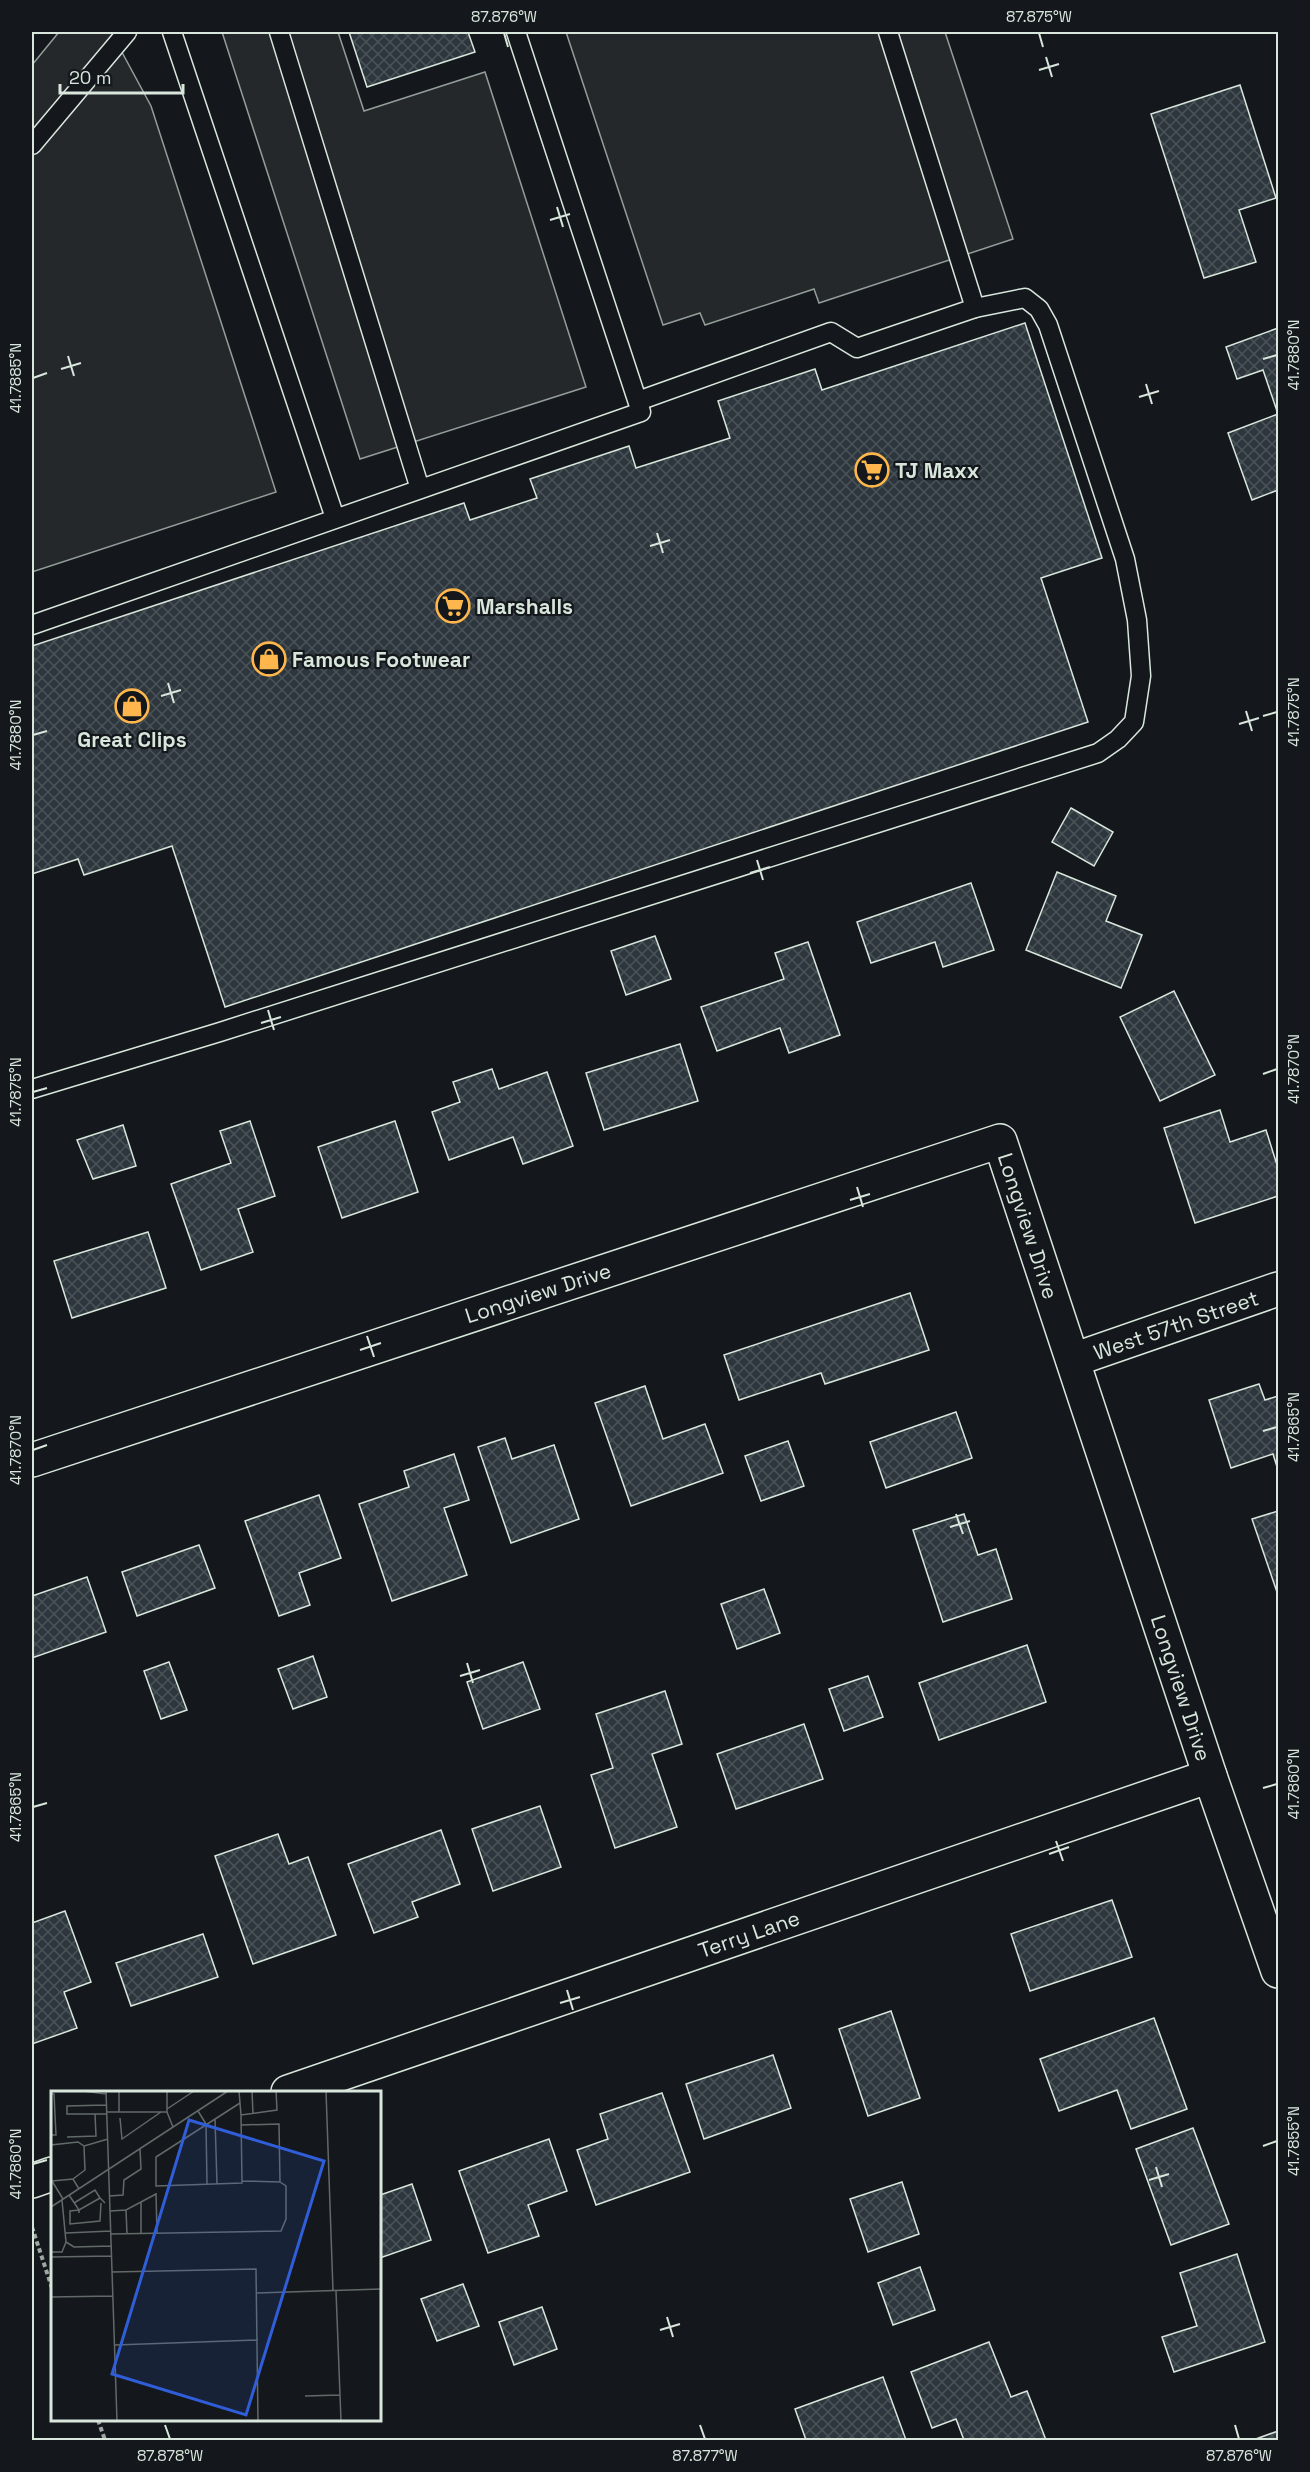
<svg xmlns="http://www.w3.org/2000/svg" width="1310" height="2472" font-family="'Space Grotesk',sans-serif">
<style>
.parking{fill:#24282b;stroke:#939e99;stroke-width:1.5}
.building{fill:url(#building-cross-hatch);stroke:#d8e6dc;stroke-width:1.5}
.lines{fill:none;stroke-linecap:round;stroke-linejoin:round}
.service-casing{stroke:#d8e6dc;stroke-width:21}
.minor-casing{stroke:#d8e6dc;stroke-width:36}
.path{stroke:#9da8a2;stroke-width:4;stroke-dasharray:4.5 3;stroke-linecap:butt}
.service{stroke:#14181c;stroke-width:18}
.minor{stroke:#14181c;stroke-width:33}
.ticks{fill:none;stroke:#d8e6dc;stroke-width:2}
.labels{text-anchor:middle;dominant-baseline:central;stroke-width:4.5;stroke-linejoin:round;paint-order:stroke}
.poi-label{font-size:21px;font-weight:bold;fill:#d8e6dc;stroke:#14181c;text-anchor:start}
.street-label{font-size:21px;fill:#d8e6dc;stroke:#14181c}
.inset-road{fill:none;stroke:#626a69;stroke-width:1.5}
.view{fill:#305dd8;fill-opacity:0.15;stroke:#305dd8;stroke-width:3}
.inset-edge{fill:none;stroke:#d8e6dc;stroke-width:3}
.neatline{fill:none;stroke:#d8e6dc;stroke-width:2}
.ticks-label{font-size:15px;text-anchor:middle;fill:#d8e6dc}
</style>
<defs>
<pattern id="building-cross-hatch" width="8" height="8" patternUnits="userSpaceOnUse" patternTransform="scale(1.5)"><rect width="8" height="8" fill="#2c363c"/><path d="M0 0l8 8M0 8l8-8" fill="none" stroke="#4a5358"/></pattern>
</defs>
<rect width="100%" height="100%" fill="#14181c"/>
<!-- parking -->
<g class="parking">
<polygon points="59,32 111,32 151,106 276,492 32,572 32,65"/>
<polygon points="222,32 338,32 364,111 485,72 586,387 360,459"/>
<polygon points="566,32 945,32 1013,239 819,303 814,289 705,325 700,313 663,325"/>
</g>
<!-- building -->
<g class="building">
<polygon points="349,32 468,32 475,52 367,87"/>
<polygon points="1240,85 1276,198 1239,210 1256,262 1204,278 1151,114"/>
<polygon points="1025,323 1102,558 1041,578 1088,722 225,1007 172,846 84,875 78,859 32,874 32,646 464,503 470,520 537,498 530,479 629,446 636,468 730,438 718,401 815,369 822,390"/>
<polygon points="1278,328 1278,490 1252,500 1228,433 1278,414 1263,370 1237,379 1226,347"/>
<polygon points="1071,808 1113,832 1094,866 1052,842"/>
<polygon points="1057,872 1116,896 1106,921 1142,935 1121,988 1026,950"/>
<polygon points="971,883 994,950 943,967 935,942 871,963 857,922"/>
<polygon points="655,936 671,979 626,995 611,951"/>
<polygon points="808,942 840,1035 789,1053 780,1028 717,1051 701,1007 784,979 775,953"/>
<polygon points="1174,991 1215,1075 1160,1101 1120,1017"/>
<polygon points="680,1044 698,1101 604,1130 586,1073"/>
<polygon points="492,1069 499,1089 547,1072 573,1146 523,1164 513,1137 449,1160 432,1112 460,1102 453,1082"/>
<polygon points="1220,1110 1230,1142 1266,1130 1278,1168 1278,1196 1195,1223 1164,1128"/>
<polygon points="250,1121 275,1196 238,1209 253,1252 201,1270 171,1184 231,1163 220,1131"/>
<polygon points="395,1121 418,1192 342,1218 318,1147"/>
<polygon points="123,1125 136,1166 93,1179 77,1140"/>
<polygon points="148,1232 166,1288 72,1318 54,1261"/>
<polygon points="910,1293 929,1350 825,1384 821,1373 739,1400 724,1355"/>
<polygon points="1259,1384 1265,1400 1278,1396 1278,1470 1273,1454 1231,1468 1209,1400"/>
<polygon points="645,1386 663,1439 705,1424 723,1473 631,1506 595,1403"/>
<polygon points="956,1412 972,1458 886,1488 870,1442"/>
<polygon points="505,1438 512,1459 554,1445 579,1519 511,1543 478,1447"/>
<polygon points="788,1441 804,1486 761,1501 745,1456"/>
<polygon points="454,1454 469,1500 444,1508 467,1575 392,1601 359,1504 409,1487 404,1471"/>
<polygon points="319,1495 341,1558 299,1573 310,1605 279,1616 245,1521"/>
<polygon points="1278,1511 1278,1595 1252,1519"/>
<polygon points="964,1514 978,1555 996,1549 1012,1599 943,1622 913,1530"/>
<polygon points="199,1545 215,1588 137,1616 122,1572"/>
<polygon points="87,1577 106,1632 32,1658 32,1596"/>
<polygon points="764,1589 780,1633 737,1649 721,1604"/>
<polygon points="1027,1645 1046,1702 939,1740 919,1683"/>
<polygon points="313,1656 327,1697 293,1709 278,1669"/>
<polygon points="169,1662 187,1710 161,1719 144,1671"/>
<polygon points="523,1662 540,1709 483,1729 467,1682"/>
<polygon points="868,1676 883,1717 844,1731 829,1689"/>
<polygon points="665,1691 682,1744 652,1754 677,1827 615,1848 591,1775 613,1768 596,1714"/>
<polygon points="804,1724 823,1779 736,1809 717,1754"/>
<polygon points="540,1806 561,1867 493,1891 472,1829"/>
<polygon points="441,1830 460,1884 412,1902 418,1917 374,1933 348,1864"/>
<polygon points="278,1834 289,1864 308,1857 336,1935 253,1964 215,1856"/>
<polygon points="1112,1900 1132,1957 1030,1991 1011,1934"/>
<polygon points="65,1911 91,1982 64,1992 77,2028 32,2044 32,1923"/>
<polygon points="203,1934 218,1977 131,2006 116,1963"/>
<polygon points="891,2011 920,2098 868,2116 839,2029"/>
<polygon points="1154,2018 1187,2109 1131,2129 1117,2090 1059,2111 1040,2059"/>
<polygon points="773,2055 791,2108 704,2139 686,2084"/>
<polygon points="662,2093 690,2172 596,2205 577,2150 608,2139 600,2114"/>
<polygon points="1193,2128 1229,2224 1171,2245 1136,2149"/>
<polygon points="549,2139 567,2191 528,2205 539,2236 488,2253 459,2171"/>
<polygon points="902,2182 919,2234 868,2252 850,2199"/>
<polygon points="412,2184 431,2240 380,2258 380,2195"/>
<polygon points="1237,2254 1265,2342 1174,2372 1162,2337 1197,2326 1180,2273"/>
<polygon points="920,2267 935,2310 893,2325 878,2283"/>
<polygon points="463,2284 479,2326 437,2341 421,2299"/>
<polygon points="542,2307 557,2349 514,2365 499,2322"/>
<polygon points="989,2342 1011,2397 1027,2391 1046,2440 964,2440 956,2419 932,2428 911,2372"/>
<polygon points="883,2377 906,2440 806,2440 795,2409"/>
<polygon points="1278,2431 1278,2440 1253,2440"/>
</g>
<g class="lines">
<defs>
<g id="service">
<polyline points="172,32 335,518"/>
<polyline points="279,32 420,489"/>
<polyline points="32,145 127,32"/>
<polyline points="638,401 831,332 857,348 975,308 888,32"/>
<polyline points="32,625 641,412 516,32"/>
<polyline points="32,1089 220,1032 1098,753 1118,739 1134,722 1141,676 1137,620 1125,559 1048,325 1039,309 1025,298 975,308"/>
</g>
<g id="minor">
<polyline points="1073,1360 1278,1289"/>
<polyline points="32,1460 1000,1141 1210,1776 1278,1971"/>
<polyline points="288,2092 1210,1776"/>
<polyline points="32,2181 52,2174"/>
</g>
</defs>
<!-- service casing -->
<use href="#service" class="service-casing"/>
<!-- minor casing -->
<use href="#minor" class="minor-casing"/>
<!-- path -->
<g class="path">
<polyline points="32,2227 52,2288"/>
<polyline points="98,2420 105,2440"/>
</g>
<!-- service -->
<use href="#service" class="service"/>
<!-- minor -->
<use href="#minor" class="minor"/>
</g>
<!-- ticks -->
<path class="ticks" d="M504,33L508,47M1039,33L1043,47M1046,57L1052,77M1039,70L1059,64M557,207L563,227M550,220L570,214M68,356L74,376M1263,359L1277,355M61,369L81,363M33,378L47,373M1146,384L1152,404M1139,397L1159,391M657,533L663,553M650,546L670,540M168,683L174,703M161,696L181,690M1246,711L1252,731M1263,716L1277,712M1239,724L1259,718M33,735L47,731M757,860L763,880M750,873L770,867M268,1010L274,1030M261,1023L281,1017M1263,1074L1277,1069M33,1092L47,1088M857,1187L863,1207M850,1200L870,1194M367,1336L374,1357M360,1350L381,1343M1263,1431L1277,1427M33,1450L47,1445M956,1514L963,1534M950,1527L970,1521M467,1663L473,1683M460,1676L480,1670M1263,1788L1277,1784M33,1807L47,1803M1056,1841L1063,1861M1049,1854L1069,1847M567,1990L573,2010M560,2003L580,1997M1263,2146L1277,2141M33,2164L47,2160M1156,2167L1162,2187M1149,2180L1169,2174M667,2317L673,2337M660,2330L680,2324M165,2425L170,2439M700,2425L705,2439M1235,2425L1239,2439"/>
<!-- icons -->
<defs>
<symbol id="supermarket-ring" viewBox="-11 -11 22 22"><circle r="9.5" fill="#14181c" stroke="#ffb74d" stroke-width="1.5"/><path d="M-6-5.5h2.5l.6 2H6L4.5 2H-2.5L-4.4-4H-6ZM-1.5 3.2a1.3 1.3 0 1 0 .1 0ZM3 3.2a1.3 1.3 0 1 0 .1 0Z" fill="#ffb74d"/></symbol>
<symbol id="shop-ring" viewBox="-11 -11 22 22"><circle r="9.5" fill="#14181c" stroke="#ffb74d" stroke-width="1.5"/><path d="M-5-2.5h2.3a2.7 3.5 0 0 1 5.4 0H5L5.5 6h-11ZM-1.5-2.5h3a1.5 2.3 0 0 0-3 0Z" fill="#ffb74d"/></symbol>
</defs>
<g fill-rule="evenodd">
<use href="#supermarket-ring" x="853" y="451" width="38" height="38"/>
<use href="#supermarket-ring" x="434" y="587" width="38" height="38"/>
<use href="#shop-ring" x="250" y="640" width="38" height="38"/>
<use href="#shop-ring" x="113" y="687" width="38" height="38"/>
</g>
<g class="labels">
<!-- poi labels -->
<g class="poi-label">
<text x="895" y="470">TJ Maxx</text>
<text x="476" y="606">Marshalls</text>
<text x="292" y="659">Famous Footwear</text>
<text x="132" y="739" text-anchor="middle">Great Clips</text>
</g>
<!-- street labels -->
<g class="street-label">
<text transform="translate(1028 1226) rotate(72)">Longview Drive</text>
<text transform="translate(538 1293) rotate(-18)">Longview Drive</text>
<text transform="translate(1176 1325) rotate(-19)">West 57th Street</text>
<text transform="translate(1181 1688) rotate(72)">Longview Drive</text>
<text transform="translate(749 1934) rotate(-19)">Terry Lane</text>
</g>
</g>
<!-- overview -->
<g transform="translate(51 2091)">
<rect width="330" height="330" fill="#14181c"/>
<path class="inset-road" d="M32,0L55,3M55,0L66,330M68,0V21M116,0V21L122,36M188,0L190,24L226,19L225,0M201,0L202,23M275,0L282,200M0,3H3L5,44H0M189,12L105,66V95L191,92L190,24M55,14L16,15V23H56M116,18L143,0M147,20L155,33L156,93M56,21H116M69,27L71,48L110,21M164,28L166,93M190,34L228,33L229,91L191,90M16,46L45,45L44,23M22,88L34,79L33,55L57,48M1,90L22,88L28,98M1,90L12,108M0,92V54L27,51L33,55M105,102L106,142M18,104L28,119L49,107L54,112M58,105L72,104L73,89L90,78L89,58M90,111V142M23,112L44,99L49,107M0,116L177,0M75,119L76,143M59,120L75,119L105,103M28,122V119L19,120V133L49,130L50,112M15,142L60,140M60,143L230,140L235,128V95L229,91M15,151L23,156L60,155M0,161H11L15,151L11,109M0,166L61,165M61,181L205,178L207,330M285,200L290,330M206,202L330,198M0,206L62,205M64,254L207,249M254,305L289,304M73,330H174"/>
<path class="view" d="M138,29L273,70L195,324L61,283Z"/>
<rect width="330" height="330" class="inset-edge"/>
</g>
<!-- border -->
<rect width="1310" height="2472" fill="none" stroke="#14181c" stroke-width="66"/>
<!-- scale -->
<path d="M60 84v9h123v-9" fill="none" stroke="#d8e6dc" stroke-width="3"/>
<text x="69" y="84" font-size="18" fill="#d8e6dc" stroke="#14181c" stroke-width="4.5" paint-order="stroke">20 m</text>
<rect x="33" y="33" width="1244" height="2406" class="neatline"/>
<g class="ticks-label">
<text x="504" y="22">87.876°W</text>
<text x="1039" y="22">87.875°W</text>
<text transform="translate(1294 355) rotate(-90)" y="5">41.7880°N</text>
<text transform="translate(16 378) rotate(-90)" y="5">41.7885°N</text>
<text transform="translate(1294 712) rotate(-90)" y="5">41.7875°N</text>
<text transform="translate(16 735) rotate(-90)" y="5">41.7880°N</text>
<text transform="translate(1294 1069) rotate(-90)" y="5">41.7870°N</text>
<text transform="translate(16 1092) rotate(-90)" y="5">41.7875°N</text>
<text transform="translate(1294 1427) rotate(-90)" y="5">41.7865°N</text>
<text transform="translate(16 1450) rotate(-90)" y="5">41.7870°N</text>
<text transform="translate(1294 1784) rotate(-90)" y="5">41.7860°N</text>
<text transform="translate(16 1807) rotate(-90)" y="5">41.7865°N</text>
<text transform="translate(1294 2141) rotate(-90)" y="5">41.7855°N</text>
<text transform="translate(16 2164) rotate(-90)" y="5">41.7860°N</text>
<text x="170" y="2461">87.878°W</text>
<text x="705" y="2461">87.877°W</text>
<text x="1239" y="2461">87.876°W</text>
</g>
</svg>
